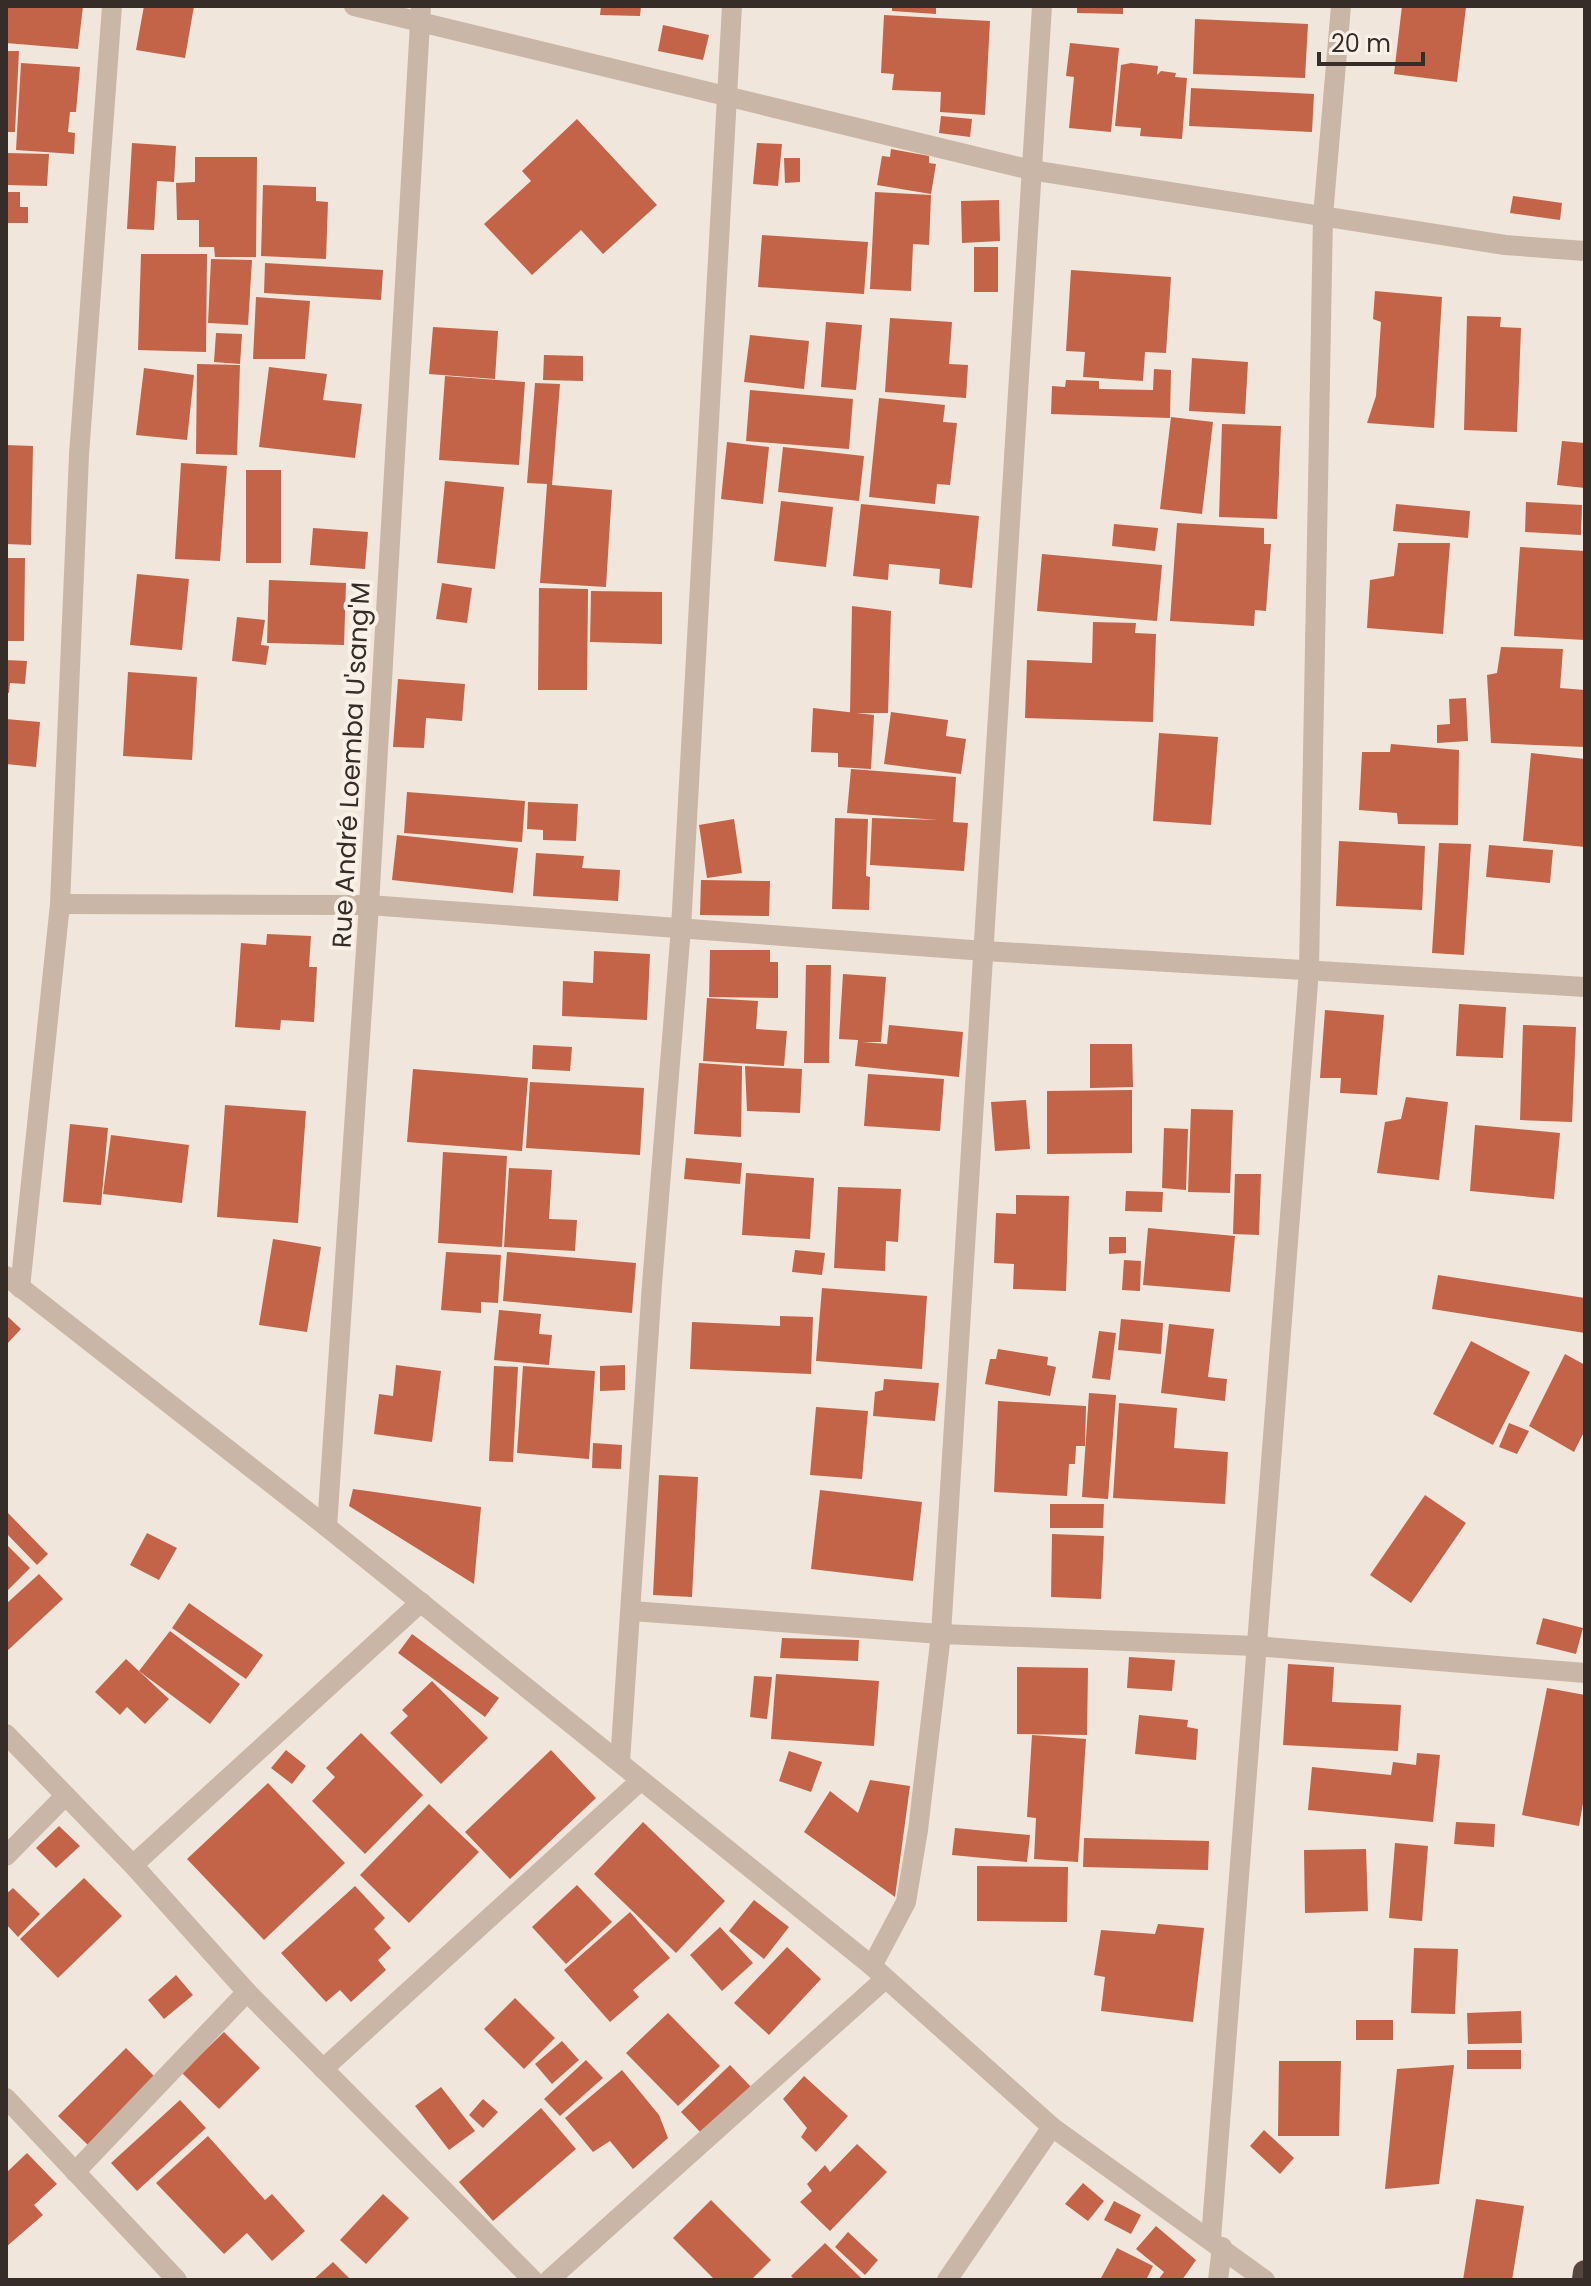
<svg xmlns="http://www.w3.org/2000/svg" width="1591" height="2286" font-family="Poppins,sans-serif">
<style>
.building{fill:#c36347}
.lines{fill:none;stroke-linecap:round;stroke-linejoin:round}
.minor{stroke:#c9b6a7;stroke-width:20}
.highway{stroke:#56463f;stroke-width:24}
.labels{text-anchor:middle;dominant-baseline:central;stroke-width:8;stroke-linejoin:round;paint-order:stroke}
.street-label{font-size:26px;fill:#362c28;stroke:#f9f1e7}
</style>
<rect width="100%" height="100%" fill="#f1e6db"/>
<!-- building -->
<g class="building">
<polygon points="6,6 83,6 78,49 6,43"/>
<polygon points="144,6 194,6 185,58 136,50"/>
<polygon points="601,6 641,6 640,16 600,15"/>
<polygon points="892,6 936,6 936,14 892,11"/>
<polygon points="1077,6 1123,6 1123,14 1077,13"/>
<polygon points="1402,6 1466,7 1457,82 1394,74"/>
<polygon points="884,15 990,21 985,115 940,112 941,92 892,90 894,74 881,73"/>
<polygon points="1195,19 1308,24 1305,78 1193,74"/>
<polygon points="663,25 709,35 703,60 658,51"/>
<polygon points="1070,43 1119,48 1111,132 1069,128 1074,77 1066,76"/>
<polygon points="6,51 19,51 15,132 6,132"/>
<polygon points="21,63 80,67 76,112 70,112 68,132 75,133 74,154 16,150"/>
<polygon points="1131,63 1158,66 1157,75 1161,71 1176,73 1175,77 1187,78 1182,139 1140,136 1141,128 1115,126 1121,65"/>
<polygon points="1191,88 1314,94 1312,132 1189,126"/>
<polygon points="941,116 972,119 970,137 939,133"/>
<polygon points="577,119 657,205 603,254 581,230 532,275 484,224 531,181 522,171"/>
<polygon points="132,143 176,146 174,182 157,181 154,230 127,229"/>
<polygon points="757,143 782,144 778,186 753,184"/>
<polygon points="891,149 929,156 929,163 936,164 931,194 877,185 882,156 890,157"/>
<polygon points="6,153 49,154 47,186 6,185"/>
<polygon points="195,157 257,157 256,257 215,257 214,247 199,247 199,220 177,220 176,183 195,182"/>
<polygon points="784,158 800,158 800,182 785,183"/>
<polygon points="263,185 316,187 316,201 328,202 326,259 261,256"/>
<polygon points="6,192 20,192 20,207 28,207 28,223 6,223"/>
<polygon points="875,192 931,195 929,245 913,244 911,291 870,289"/>
<polygon points="1513,196 1562,203 1560,220 1510,213"/>
<polygon points="999,200 1000,241 962,243 961,201"/>
<polygon points="762,235 868,242 864,294 758,287"/>
<rect x="974" y="247" width="24" height="45"/>
<polygon points="141,254 207,254 206,352 138,350"/>
<polygon points="211,259 252,260 248,325 208,323"/>
<polygon points="265,263 383,270 381,300 264,293"/>
<polygon points="1071,270 1171,277 1166,353 1145,352 1143,381 1083,377 1085,352 1066,351"/>
<polygon points="1375,291 1442,297 1434,428 1367,423 1376,396 1381,322 1373,319"/>
<polygon points="256,297 310,301 305,359 253,359"/>
<polygon points="1467,316 1501,317 1500,327 1521,328 1517,432 1464,430"/>
<polygon points="890,318 952,322 949,364 968,365 966,398 885,392"/>
<polygon points="826,322 862,325 856,390 821,387"/>
<polygon points="433,327 498,331 495,379 429,374"/>
<polygon points="216,333 242,334 240,364 214,362"/>
<polygon points="750,335 809,341 804,389 744,382"/>
<polygon points="544,355 583,356 583,381 543,380"/>
<polygon points="1192,358 1248,362 1245,414 1189,411"/>
<polygon points="197,364 240,365 237,455 196,454"/>
<polygon points="269,367 327,374 323,400 362,404 355,458 259,447"/>
<polygon points="144,368 194,375 187,440 136,435"/>
<polygon points="1154,369 1171,370 1170,418 1051,414 1052,386 1065,387 1066,380 1099,381 1099,389 1153,390"/>
<polygon points="445,376 525,382 519,465 439,460"/>
<polygon points="535,383 560,384 552,485 612,490 606,587 540,583 547,484 527,483"/>
<polygon points="750,390 853,399 849,449 746,441"/>
<polygon points="879,398 945,405 943,422 957,423 950,485 937,484 935,504 869,497"/>
<polygon points="1171,417 1213,422 1202,514 1160,509"/>
<polygon points="1222,424 1281,426 1277,519 1219,517"/>
<polygon points="1562,441 1585,443 1585,488 1557,485"/>
<polygon points="727,442 769,447 763,504 721,499"/>
<polygon points="6,445 33,446 31,545 6,544"/>
<polygon points="783,447 864,456 859,501 778,492"/>
<polygon points="181,463 227,466 220,561 175,559"/>
<rect x="246" y="470" width="35" height="93"/>
<polygon points="445,481 504,487 495,569 437,563"/>
<polygon points="781,501 833,507 826,567 774,561"/>
<polygon points="1526,502 1582,505 1581,535 1525,532"/>
<polygon points="861,504 979,516 972,588 939,584 940,569 889,564 888,580 853,576"/>
<polygon points="1396,504 1470,511 1468,538 1393,531"/>
<polygon points="1177,523 1264,528 1264,544 1271,544 1266,611 1255,610 1254,626 1170,621"/>
<polygon points="1114,524 1158,528 1155,551 1112,546"/>
<polygon points="313,528 368,532 365,569 310,565"/>
<polygon points="1398,543 1450,543 1443,634 1367,628 1370,580 1394,576"/>
<polygon points="1520,547 1585,551 1585,640 1514,636"/>
<polygon points="1042,554 1162,565 1157,621 1037,611"/>
<polygon points="6,558 25,558 24,641 6,641"/>
<polygon points="137,574 189,579 182,650 130,645"/>
<polygon points="269,580 346,583 344,645 267,643"/>
<polygon points="442,583 472,588 467,623 436,619"/>
<polygon points="539,588 588,589 587,690 538,690"/>
<polygon points="591,591 662,592 662,644 590,642"/>
<polygon points="852,606 891,611 888,713 850,713"/>
<polygon points="237,617 265,620 261,645 269,646 266,665 232,661"/>
<polygon points="1093,622 1136,623 1135,633 1156,634 1153,722 1025,718 1027,660 1092,663"/>
<polygon points="1501,647 1563,649 1560,688 1585,690 1585,747 1491,743 1487,675 1497,673"/>
<polygon points="6,660 27,661 25,684 10,683 9,693 6,692"/>
<polygon points="128,672 197,677 192,760 123,756"/>
<polygon points="398,679 465,684 462,721 426,718 424,748 393,747"/>
<polygon points="1466,698 1468,741 1437,743 1437,725 1450,724 1449,699"/>
<polygon points="813,708 874,715 871,769 838,767 838,753 811,752"/>
<polygon points="891,712 948,720 946,736 966,739 961,774 884,764"/>
<polygon points="6,719 40,722 36,767 6,764"/>
<polygon points="1159,733 1218,737 1211,825 1153,821"/>
<polygon points="1391,744 1459,750 1458,825 1398,824 1397,813 1359,810 1362,752 1390,752"/>
<polygon points="1531,753 1585,759 1585,847 1523,841"/>
<polygon points="851,769 956,777 953,822 968,823 964,871 870,865 872,818 938,820 847,813"/>
<polygon points="407,792 525,801 522,842 404,833"/>
<polygon points="528,802 578,804 576,841 543,840 543,830 527,829"/>
<polygon points="835,818 868,819 866,876 870,877 869,910 832,909"/>
<polygon points="734,819 742,873 707,878 699,825"/>
<polygon points="397,835 518,848 513,893 392,880"/>
<polygon points="1339,841 1425,846 1422,910 1336,906"/>
<polygon points="1439,843 1471,844 1464,955 1432,953"/>
<polygon points="1489,845 1553,850 1550,883 1486,877"/>
<polygon points="536,853 584,856 582,868 620,870 618,901 533,896"/>
<polygon points="701,880 770,881 769,916 700,915"/>
<polygon points="267,934 311,936 309,967 317,967 314,1022 281,1020 280,1030 235,1027 241,943 266,945"/>
<polygon points="710,950 770,950 770,962 778,962 778,998 709,997"/>
<polygon points="594,951 650,954 647,1020 562,1016 563,981 593,983"/>
<polygon points="806,965 831,965 829,1063 804,1063"/>
<polygon points="843,974 886,977 881,1042 862,1042 887,1044 889,1025 963,1032 959,1077 855,1066 858,1040 839,1039"/>
<polygon points="707,998 758,1001 756,1029 787,1031 784,1066 703,1061"/>
<polygon points="1459,1004 1506,1007 1503,1058 1456,1056"/>
<polygon points="1325,1010 1384,1015 1377,1095 1340,1093 1341,1078 1320,1078"/>
<polygon points="1523,1025 1576,1027 1572,1122 1520,1120"/>
<polygon points="1090,1044 1132,1044 1133,1087 1090,1088"/>
<polygon points="533,1045 572,1047 570,1071 532,1069"/>
<polygon points="699,1063 742,1066 741,1137 694,1134"/>
<polygon points="745,1066 802,1069 800,1113 747,1111"/>
<polygon points="413,1069 528,1078 522,1151 407,1142"/>
<polygon points="868,1074 944,1079 940,1131 864,1126"/>
<polygon points="530,1082 644,1088 640,1155 526,1148"/>
<polygon points="1132,1090 1132,1153 1047,1154 1047,1091"/>
<polygon points="1406,1097 1448,1102 1439,1180 1377,1173 1385,1122 1401,1119"/>
<polygon points="1026,1100 1030,1149 995,1151 991,1102"/>
<polygon points="225,1105 306,1111 298,1223 217,1217"/>
<polygon points="1191,1109 1233,1110 1230,1193 1188,1192"/>
<polygon points="70,1124 108,1128 101,1205 63,1202"/>
<polygon points="1475,1125 1560,1133 1554,1199 1470,1191"/>
<polygon points="1164,1128 1188,1129 1186,1190 1162,1188"/>
<polygon points="111,1135 189,1145 182,1203 103,1194"/>
<polygon points="443,1152 507,1156 502,1247 438,1243"/>
<polygon points="686,1158 742,1163 740,1184 684,1179"/>
<polygon points="509,1168 552,1170 549,1219 577,1220 575,1251 504,1247"/>
<polygon points="746,1173 814,1178 810,1239 742,1235"/>
<polygon points="1235,1174 1261,1174 1259,1235 1233,1234"/>
<polygon points="838,1187 901,1189 898,1242 886,1241 885,1271 834,1268"/>
<polygon points="1126,1191 1163,1192 1162,1212 1125,1211"/>
<polygon points="1016,1195 1069,1196 1066,1291 1013,1289 1014,1264 994,1263 996,1213 1016,1214"/>
<polygon points="1148,1228 1235,1236 1230,1292 1143,1285"/>
<polygon points="1109,1237 1126,1237 1126,1253 1109,1254"/>
<polygon points="273,1239 321,1247 307,1332 259,1325"/>
<polygon points="795,1250 825,1253 822,1275 792,1272"/>
<polygon points="446,1252 501,1255 498,1303 481,1302 481,1313 441,1310"/>
<polygon points="507,1252 636,1263 632,1313 503,1301"/>
<polygon points="1124,1260 1141,1261 1140,1291 1122,1290"/>
<polygon points="1438,1275 1585,1298 1585,1333 1432,1309"/>
<polygon points="822,1288 927,1296 922,1369 816,1361"/>
<polygon points="499,1310 541,1314 539,1334 552,1335 549,1365 494,1360"/>
<polygon points="6,1315 21,1329 6,1345"/>
<polygon points="780,1316 813,1317 811,1374 690,1369 692,1322 780,1326"/>
<polygon points="1121,1319 1163,1323 1161,1354 1118,1350"/>
<polygon points="1169,1324 1214,1329 1208,1377 1227,1379 1225,1401 1161,1393"/>
<polygon points="1099,1331 1116,1333 1110,1380 1092,1378"/>
<polygon points="1471,1341 1530,1372 1493,1445 1433,1414"/>
<polygon points="998,1349 1048,1357 1047,1365 1056,1367 1050,1396 985,1384 990,1359 996,1359"/>
<polygon points="1565,1354 1585,1365 1585,1430 1574,1452 1529,1426"/>
<polygon points="396,1365 441,1371 432,1442 374,1434 379,1394 393,1396"/>
<polygon points="625,1365 625,1390 600,1391 600,1366"/>
<polygon points="494,1366 518,1367 513,1462 489,1461"/>
<polygon points="523,1366 595,1371 589,1459 517,1453"/>
<polygon points="884,1379 939,1383 935,1421 873,1416 875,1392 883,1390"/>
<polygon points="1089,1393 1116,1395 1108,1499 1082,1497"/>
<polygon points="998,1401 1086,1406 1085,1446 1076,1446 1075,1464 1069,1464 1067,1496 994,1492"/>
<polygon points="1119,1403 1177,1408 1174,1448 1228,1452 1225,1504 1113,1498"/>
<polygon points="816,1407 868,1411 862,1479 810,1475"/>
<polygon points="1509,1423 1529,1431 1517,1454 1499,1447"/>
<polygon points="593,1443 622,1445 621,1469 592,1468"/>
<polygon points="659,1475 698,1477 692,1597 653,1595"/>
<polygon points="353,1489 481,1507 474,1584 349,1506"/>
<polygon points="820,1490 922,1502 913,1581 811,1569"/>
<polygon points="1425,1495 1466,1523 1411,1603 1370,1575"/>
<polygon points="1050,1504 1104,1504 1103,1528 1050,1528"/>
<polygon points="6,1511 48,1554 37,1565 6,1533"/>
<polygon points="147,1533 177,1548 159,1580 130,1565"/>
<polygon points="1052,1534 1104,1536 1101,1599 1051,1597"/>
<polygon points="6,1544 30,1568 6,1592"/>
<polygon points="39,1574 63,1599 6,1652 6,1604"/>
<polygon points="189,1603 263,1655 246,1679 172,1628"/>
<polygon points="1543,1618 1583,1628 1576,1654 1536,1644"/>
<polygon points="170,1631 240,1684 210,1724 139,1671"/>
<polygon points="412,1634 499,1698 485,1717 398,1653"/>
<polygon points="782,1638 859,1640 858,1661 780,1658"/>
<polygon points="1129,1657 1175,1660 1172,1691 1127,1688"/>
<polygon points="126,1659 169,1699 145,1724 127,1707 120,1715 95,1692"/>
<polygon points="1288,1664 1334,1667 1332,1702 1401,1705 1398,1751 1283,1745"/>
<polygon points="1017,1667 1088,1668 1087,1735 1017,1734"/>
<polygon points="776,1674 879,1681 874,1746 771,1739"/>
<polygon points="754,1676 772,1677 767,1719 750,1717"/>
<polygon points="432,1681 488,1738 441,1784 390,1733 408,1716 402,1710"/>
<polygon points="1547,1688 1585,1695 1585,1792 1579,1826 1522,1815"/>
<polygon points="1139,1715 1188,1720 1187,1727 1198,1729 1196,1760 1135,1754"/>
<polygon points="361,1733 423,1795 365,1854 312,1801 335,1777 326,1768"/>
<polygon points="1032,1735 1086,1739 1078,1862 1034,1859 1036,1818 1027,1817"/>
<polygon points="286,1750 306,1766 292,1784 271,1768"/>
<polygon points="551,1750 596,1798 510,1879 465,1832"/>
<polygon points="789,1751 822,1762 811,1792 779,1781"/>
<polygon points="1417,1753 1440,1755 1433,1822 1308,1810 1312,1767 1391,1775 1393,1762 1416,1765"/>
<polygon points="870,1780 910,1786 895,1897 804,1832 830,1791 858,1813"/>
<polygon points="268,1783 345,1863 264,1940 187,1859"/>
<polygon points="429,1804 479,1852 409,1923 360,1875"/>
<polygon points="643,1822 725,1901 676,1953 594,1874"/>
<polygon points="1456,1822 1495,1824 1494,1847 1454,1844"/>
<polygon points="59,1826 80,1846 56,1868 36,1848"/>
<polygon points="955,1828 1030,1835 1027,1862 952,1855"/>
<polygon points="1084,1838 1209,1841 1208,1870 1083,1867"/>
<polygon points="1395,1843 1428,1846 1422,1921 1389,1918"/>
<polygon points="1366,1849 1368,1911 1305,1913 1304,1850"/>
<polygon points="977,1866 1068,1867 1067,1922 977,1921"/>
<polygon points="84,1878 122,1916 58,1978 20,1939"/>
<polygon points="577,1885 612,1922 566,1964 532,1927"/>
<polygon points="355,1886 385,1918 374,1929 391,1948 378,1960 386,1970 351,2002 340,1990 326,2002 281,1953"/>
<polygon points="13,1888 40,1914 18,1937 6,1924 6,1894"/>
<polygon points="754,1900 789,1927 764,1959 729,1931"/>
<polygon points="630,1912 670,1958 633,1990 639,1997 610,2022 564,1970"/>
<polygon points="1158,1924 1204,1928 1193,2022 1101,2011 1105,1977 1094,1975 1101,1930 1155,1934"/>
<polygon points="720,1927 753,1963 722,1991 690,1955"/>
<polygon points="787,1947 821,1979 769,2035 734,2003"/>
<polygon points="1414,1948 1458,1949 1455,2014 1411,2013"/>
<polygon points="176,1975 193,1995 164,2019 148,2000"/>
<polygon points="515,1998 555,2038 524,2069 484,2029"/>
<polygon points="1521,2011 1522,2043 1468,2044 1467,2013"/>
<polygon points="668,2013 720,2066 678,2106 626,2053"/>
<rect x="1356" y="2020" width="37" height="20"/>
<polygon points="224,2032 260,2068 219,2109 182,2073"/>
<polygon points="562,2041 579,2060 552,2084 535,2064"/>
<polygon points="126,2048 158,2080 90,2147 58,2116"/>
<rect x="1467" y="2050" width="54" height="19"/>
<polygon points="586,2060 603,2078 560,2116 544,2099"/>
<polygon points="1279,2061 1341,2061 1339,2136 1278,2136"/>
<polygon points="730,2065 753,2089 704,2136 681,2112"/>
<polygon points="1454,2065 1439,2184 1385,2189 1397,2069"/>
<polygon points="622,2070 659,2115 668,2138 633,2169 610,2141 593,2152 565,2118"/>
<polygon points="804,2076 848,2116 816,2152 801,2137 807,2128 783,2099"/>
<polygon points="441,2087 475,2131 449,2150 415,2106"/>
<polygon points="483,2099 498,2112 483,2128 469,2115"/>
<polygon points="180,2100 206,2128 137,2191 111,2163"/>
<polygon points="541,2108 576,2149 493,2221 459,2182"/>
<polygon points="1264,2130 1294,2158 1280,2174 1250,2146"/>
<polygon points="208,2136 265,2200 272,2194 305,2231 272,2261 247,2233 224,2254 156,2183"/>
<polygon points="857,2144 887,2172 830,2231 800,2202 812,2191 807,2184 825,2165 830,2172"/>
<polygon points="27,2153 57,2184 34,2205 43,2215 6,2247 6,2173"/>
<polygon points="1083,2183 1104,2201 1088,2221 1065,2204"/>
<polygon points="383,2194 409,2218 366,2264 340,2240"/>
<polygon points="1476,2199 1524,2206 1512,2280 1463,2280"/>
<polygon points="711,2200 771,2260 751,2280 715,2280 673,2238"/>
<polygon points="1114,2201 1141,2215 1131,2234 1104,2220"/>
<polygon points="1156,2226 1196,2260 1182,2280 1158,2280 1164,2272 1136,2249"/>
<polygon points="848,2232 878,2260 865,2275 835,2247"/>
<polygon points="825,2243 863,2280 795,2280 791,2276"/>
<polygon points="1117,2248 1153,2266 1146,2280 1100,2280"/>
<polygon points="333,2262 349,2278 313,2280"/>
</g>
<g class="lines">
<!-- minor -->
<g class="minor">
<polyline points="354,6 1031,170 1505,245 1585,251"/>
<polyline points="60,904 369,905 985,951 1585,987"/>
<polyline points="6,1276 327,1527 872,1966 1052,2127 1265,2280"/>
<polyline points="20,1288 60,904 79,455 112,6"/>
<polyline points="327,1527 369,905 421,6"/>
<polyline points="632,1611 941,1634 1255,1646 1585,1673"/>
<polyline points="6,1734 133,1865 247,1992 533,2280"/>
<polyline points="620,1762 652,1284 681,928 732,6"/>
<polyline points="6,1856 65,1796"/>
<polyline points="133,1865 421,1602"/>
<polyline points="872,1966 906,1902 918,1830 941,1634 1042,6"/>
<polyline points="323,2069 640,1781"/>
<polyline points="6,2098 177,2280"/>
<polyline points="75,2172 247,1992"/>
<polyline points="1211,2239 1309,970 1323,216 1341,6"/>
<polyline points="549,2280 885,1979"/>
<polyline points="947,2280 1052,2127"/>
<polyline points="1218,2280 1222,2247"/>
</g>
<!-- highway -->
<polyline class="highway" points="1584,2280 1585,2272"/>
</g>
<g class="labels">
<!-- street labels -->
<g class="street-label">
<text transform="translate(351 765) rotate(-87)">Rue André Loemba U'sang'M</text>
</g>
</g>
<!-- border -->
<rect width="1591" height="2286" fill="none" stroke="#362c28" stroke-width="16"/>
<!-- scale -->
<path d="M1319 52v12h104v-12" fill="none" stroke="#362c28" stroke-width="4"/>
<text x="1331" y="52" font-size="24" fill="#362c28" stroke="#f9f1e7" stroke-width="6" paint-order="stroke">20 m</text>
</svg>
